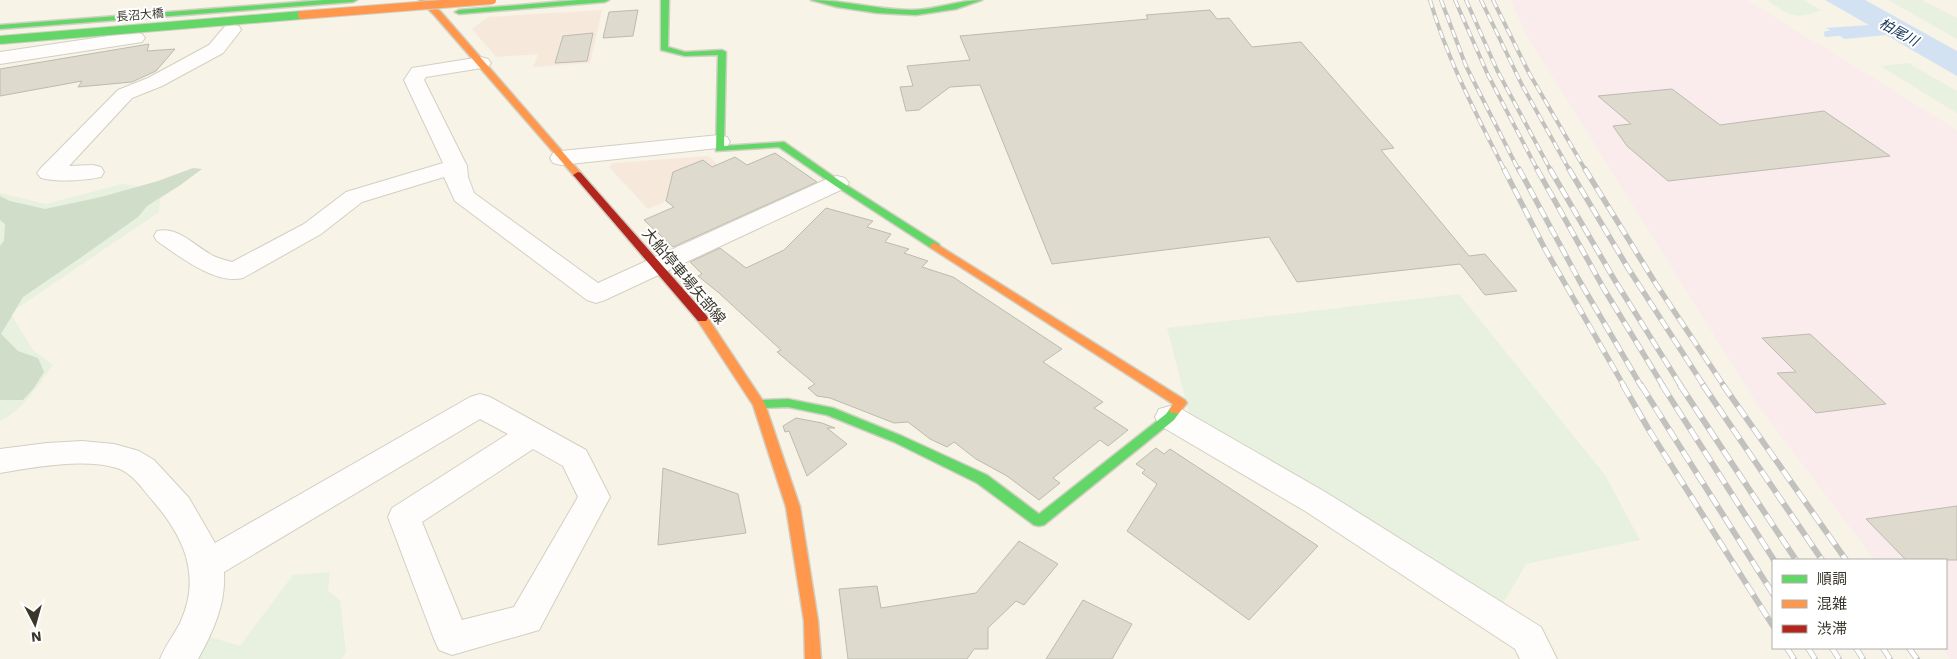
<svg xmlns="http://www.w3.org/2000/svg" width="1957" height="659" font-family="'Work Sans','Noto Sans JP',sans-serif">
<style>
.commercial{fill:#f7e8dc}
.industrial{fill:#faebed}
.green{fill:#e8f1df}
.forest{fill:#d0ddc8}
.water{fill:#d3e2f3}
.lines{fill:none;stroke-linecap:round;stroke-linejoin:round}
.stream{stroke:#d3e2f3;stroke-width:6}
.building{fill:#dedace;stroke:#bdbaaf}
.street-casing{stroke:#d2cfc3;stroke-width:2}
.fast-casing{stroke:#d2cfc3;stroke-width:3}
.slow-casing{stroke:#d2cfc3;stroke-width:3}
.jam-casing{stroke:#d2cfc3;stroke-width:3}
.street{fill:#fefdfb;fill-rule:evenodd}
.fast{fill:#63d668;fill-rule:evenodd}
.slow{fill:#ff974d;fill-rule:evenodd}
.jam{fill:#b3261e;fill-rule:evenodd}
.rail-far2-casing{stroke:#c2c1bd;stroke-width:4}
.rail-far1-casing{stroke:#c2c1bd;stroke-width:5.5}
.rail-casing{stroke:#c2c1bd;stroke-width:6}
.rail-far2{stroke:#fff;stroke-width:2.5;stroke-dasharray:8;stroke-linecap:butt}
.rail-far1{stroke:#fff;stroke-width:4;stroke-dasharray:11;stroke-linecap:butt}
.rail{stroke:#fff;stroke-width:4.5;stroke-dasharray:13;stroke-linecap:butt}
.fast-bridge-casing{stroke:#d2cfc3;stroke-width:10;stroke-linecap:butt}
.slow-bridge-casing{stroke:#d2cfc3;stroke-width:10;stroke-linecap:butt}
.fast-bridge{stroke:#63d668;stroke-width:8}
.slow-bridge{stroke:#ff974d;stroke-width:8}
.labels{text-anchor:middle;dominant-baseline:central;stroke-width:4;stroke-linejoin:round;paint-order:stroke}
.far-street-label{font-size:12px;fill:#3a362b;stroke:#fff}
.far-water-label{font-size:14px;font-style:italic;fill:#123258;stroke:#fff}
.street-label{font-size:15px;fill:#3a362b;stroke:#fff}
</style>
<rect width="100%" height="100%" fill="#f7f3e6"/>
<!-- commercial -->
<g class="commercial">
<polygon points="602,10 590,63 533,67 538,54 496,57 472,29 488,17"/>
<polygon points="709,156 727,174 648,209 609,167 613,163"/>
</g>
<!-- industrial -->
<polygon class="industrial" points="1511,0 1747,0 1957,130 1957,659 1950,659 1942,648 1946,648 1946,560 1875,560 1759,407 1526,34"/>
<!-- green -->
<g class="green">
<path d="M1767,0H1804L1821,10C1794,21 1790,15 1767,0Z"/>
<polygon points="1888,0 1921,0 1957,18 1957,39"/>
<polygon points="1908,63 1957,91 1957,113 1880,66"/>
<path d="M122,184L161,189L159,212L10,313L33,350L53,365C40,383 21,412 0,421V193L46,204Z"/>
<polygon points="1459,294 1605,475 1640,540 1526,564 1498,612 1192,424 1167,328"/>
<polygon points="330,572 328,591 340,600 346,653 341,659 186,659 207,636 240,646 293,575"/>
</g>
<!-- forest -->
<polygon class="forest" points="193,168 202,169 179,186 147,206 138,217 83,256 23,297 1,334 18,351 38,358 44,372 34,388 23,400 0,400 0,246 4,241 5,224 0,220 0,196 10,201 45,209 101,197 158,181"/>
<!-- water -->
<polygon class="water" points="1825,0 1865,0 1957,51 1957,76 1886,35 1845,39 1826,28 1869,25"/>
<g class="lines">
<!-- stream -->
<polyline class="stream" points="1827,34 1847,32"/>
</g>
<!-- building -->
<g class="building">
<polygon points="638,10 633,36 603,38 609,12"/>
<polygon points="1210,10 1217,19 1229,18 1252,47 1301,42 1394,148 1381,150 1469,256 1485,254 1517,291 1485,295 1460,264 1297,282 1269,237 1052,264 980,85 950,87 919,110 906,111 900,87 913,86 907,66 970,60 960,36 1148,19 1146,15"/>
<polygon points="593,33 587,61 555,63 563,36"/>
<polygon points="149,44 147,51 175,49 156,71 132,82 78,87 82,81 0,96 0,69"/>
<polygon points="1672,89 1720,125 1824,111 1890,156 1668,181 1627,146 1613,126 1631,124 1598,96"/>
<polygon points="775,153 817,182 673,247 644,220 674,207 666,201 673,172 703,160 712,167 735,157 747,165"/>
<polygon points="826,208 873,221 867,227 891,234 885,242 909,249 904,253 928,261 922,267 953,277 1062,349 1043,362 1103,402 1094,408 1128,430 1108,446 1100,440 1053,478 1060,483 1039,500 1007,476 976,459 954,442 947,447 930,439 908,422 894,423 830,398 817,396 808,388 815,384 777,352 781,350 719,293 698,276 702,274 690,262 720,248 746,268 784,250"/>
<polygon points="1810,334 1886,404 1816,413 1777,373 1796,372 1762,338"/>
<polygon points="796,418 822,423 835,428 827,428 847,444 807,476 789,431 785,432 783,426"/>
<polygon points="1156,448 1164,454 1170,449 1318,546 1249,620 1127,531 1157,484 1142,473 1145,470 1136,464"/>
<polygon points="663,468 738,494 746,533 658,545"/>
<polygon points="1957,506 1957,560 1906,560 1866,519"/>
<polygon points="1019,541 1058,564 1024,605 1016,601 988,628 988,649 974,649 967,659 848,659 839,589 877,586 881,608 976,593"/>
<polygon points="1083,600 1132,624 1112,659 1046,659"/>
</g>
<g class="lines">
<defs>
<g id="street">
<path d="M232,24L239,26L241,30L223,53L162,86L132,98L69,166L93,165L101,167L104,172L101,177C83,181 59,182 41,178L37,173L41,168L118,90L148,78L209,45L225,26Z"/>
<polygon points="135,32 142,34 145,38 142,42 0,64 0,52"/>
<path d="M481,57L488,59L491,63L488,67L426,77L424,80L467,166L468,177L474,193L598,283L829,178L837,176L845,178L849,183L845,188L605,300L596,303L587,300L455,201L444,177L362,202L321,234L243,278C215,285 179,256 157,241L154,236L157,231C177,226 193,244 210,254C216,258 225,260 232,262L304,224L346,192L443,163L404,80L412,68Z"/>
<polygon points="719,135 727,137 730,142 727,147 561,165 553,163 550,158 553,153 561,151"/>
<path d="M480,394L490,397L586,450L610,497L539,630L452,655L439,650L434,639L388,517L392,508L508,434L480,419L224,572C226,604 213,632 198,659H160C165,646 174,635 180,623C202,576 184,537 153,501C143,490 133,473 117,468C84,458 34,467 0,473V449L47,443L82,441L114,444L139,451L154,460L189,498L215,543L470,397ZM533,449L563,466L578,497L514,607L462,620L422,522Z"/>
<polygon points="1170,406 1181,409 1327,493 1541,627 1557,659 1520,659 1515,649 1305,511 1159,425 1155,417 1159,409"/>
</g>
<g id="fast">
<polygon points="324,0 357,0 353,2 0,29 0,25"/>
<polygon points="578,0 609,0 605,2 459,14 455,12 459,10"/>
<polygon points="661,0 669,0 668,47 685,52 722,50 726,52 724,146 784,142 840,181 939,244 940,246 939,248 931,248 834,185 779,147 716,151 718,55 685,56 661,50"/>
<path d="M811,0C845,0 878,10 912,10C936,10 958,0 982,0L956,9L916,15L877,13L837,7Z"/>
<polygon points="788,399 833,408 902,436 987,475 1039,514 1166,414 1171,407 1179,407 1181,410 1174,420 1044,525 1039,526 1034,525 977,483 894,442 827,415 788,407 759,408 755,407 753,404 755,401 759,400"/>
</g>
<g id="slow">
<polygon points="419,0 427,0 441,12 581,173 581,177 575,177 435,16"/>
<polygon points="935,243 1185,400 1187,403 1179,413 1171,413 1169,410 1173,404 931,248 930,246 931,244"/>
<polygon points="702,314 706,315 765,404 800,507 818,621 821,659 805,659 804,621 786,507 753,405 696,318"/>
</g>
<polygon id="jam" points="578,172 581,173 706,315 708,318 706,321 698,321 575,177 573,175"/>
</defs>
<!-- street casing -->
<use href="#street" class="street-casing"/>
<!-- fast casing -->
<use href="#fast" class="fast-casing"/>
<!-- slow casing -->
<use href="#slow" class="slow-casing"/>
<!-- jam casing -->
<use href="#jam" class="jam-casing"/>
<!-- street -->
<use href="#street" class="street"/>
<!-- fast -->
<use href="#fast" class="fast"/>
<!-- slow -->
<use href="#slow" class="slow"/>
<!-- jam -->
<use href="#jam" class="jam"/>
<defs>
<g id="rail-far2">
<path d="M1430,0C1447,59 1477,116 1505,171"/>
<polyline points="1441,0 1466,66 1519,171"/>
<polyline points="1455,0 1488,75 1538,171"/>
<polyline points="1466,0 1497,70 1551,171"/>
<polyline points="1481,0 1522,85 1570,171"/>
<polyline points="1493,0 1529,73 1586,171"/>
</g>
<g id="rail-far1">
<polyline points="1504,169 1545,249 1624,386"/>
<polyline points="1519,169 1579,280 1641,386"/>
<polyline points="1537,169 1604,289 1663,386"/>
<polyline points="1550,169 1614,279 1681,386"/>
<polyline points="1569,169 1628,268 1704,386"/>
<polyline points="1585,169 1656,284 1724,386"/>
</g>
<g id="rail">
<polyline points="1623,385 1649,430 1773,626"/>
<polyline points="1641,385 1773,594"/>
<polyline points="1662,385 1774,560"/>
<polyline points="1680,385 1796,560"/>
<polyline points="1703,385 1822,560"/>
<polyline points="1723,385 1846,560"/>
<polyline points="1787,648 1794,659"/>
<polyline points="1808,648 1815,659"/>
<polyline points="1832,648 1839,659"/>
<polyline points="1856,648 1863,659"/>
<polyline points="1883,648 1890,659"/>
<polyline points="1909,648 1917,659"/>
</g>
</defs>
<!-- rail-far2 casing -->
<use href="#rail-far2" class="rail-far2-casing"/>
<!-- rail-far1 casing -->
<use href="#rail-far1" class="rail-far1-casing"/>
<!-- rail casing -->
<use href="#rail" class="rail-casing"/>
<!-- rail-far2 -->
<use href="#rail-far2" class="rail-far2"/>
<!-- rail-far1 -->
<use href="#rail-far1" class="rail-far1"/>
<!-- rail -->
<use href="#rail" class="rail"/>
<defs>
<polyline id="fast-bridge" points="0,40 302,15"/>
<polyline id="slow-bridge" points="302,15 492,0"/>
</defs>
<!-- fast-bridge casing -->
<use href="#fast-bridge" class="fast-bridge-casing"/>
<!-- slow-bridge casing -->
<use href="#slow-bridge" class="slow-bridge-casing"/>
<!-- fast-bridge -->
<use href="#fast-bridge" class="fast-bridge"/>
<!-- slow-bridge -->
<use href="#slow-bridge" class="slow-bridge"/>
</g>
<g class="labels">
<!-- far-street labels -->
<g class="far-street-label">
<text transform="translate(140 15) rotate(-5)">長沼大橋</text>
</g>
<!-- far-water labels -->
<g class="far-water-label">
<text transform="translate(1899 32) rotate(29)">柏尾川</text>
</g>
<!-- street labels -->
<g class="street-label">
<text transform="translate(684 276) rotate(50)">大船停車場矢部線</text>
</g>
</g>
<!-- legend -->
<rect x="1772" y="559" width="175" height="90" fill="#ffffff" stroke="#b0afaa"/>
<rect x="1782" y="575" width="25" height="8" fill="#63d668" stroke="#b0afaa"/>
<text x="1817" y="584" font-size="15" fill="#3a362b">順調</text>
<rect x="1782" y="600" width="25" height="8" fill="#ff974d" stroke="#b0afaa"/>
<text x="1817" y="609" font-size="15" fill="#3a362b">混雑</text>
<rect x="1782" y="625" width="25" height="8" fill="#b3261e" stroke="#b0afaa"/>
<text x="1817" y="634" font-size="15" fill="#3a362b">渋滞</text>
<!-- north arrow -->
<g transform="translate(35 624) rotate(174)" stroke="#ffffff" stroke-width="4" paint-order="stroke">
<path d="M0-4L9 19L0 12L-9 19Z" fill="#3a362b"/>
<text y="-8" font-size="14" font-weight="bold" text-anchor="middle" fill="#3a362b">N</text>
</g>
</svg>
